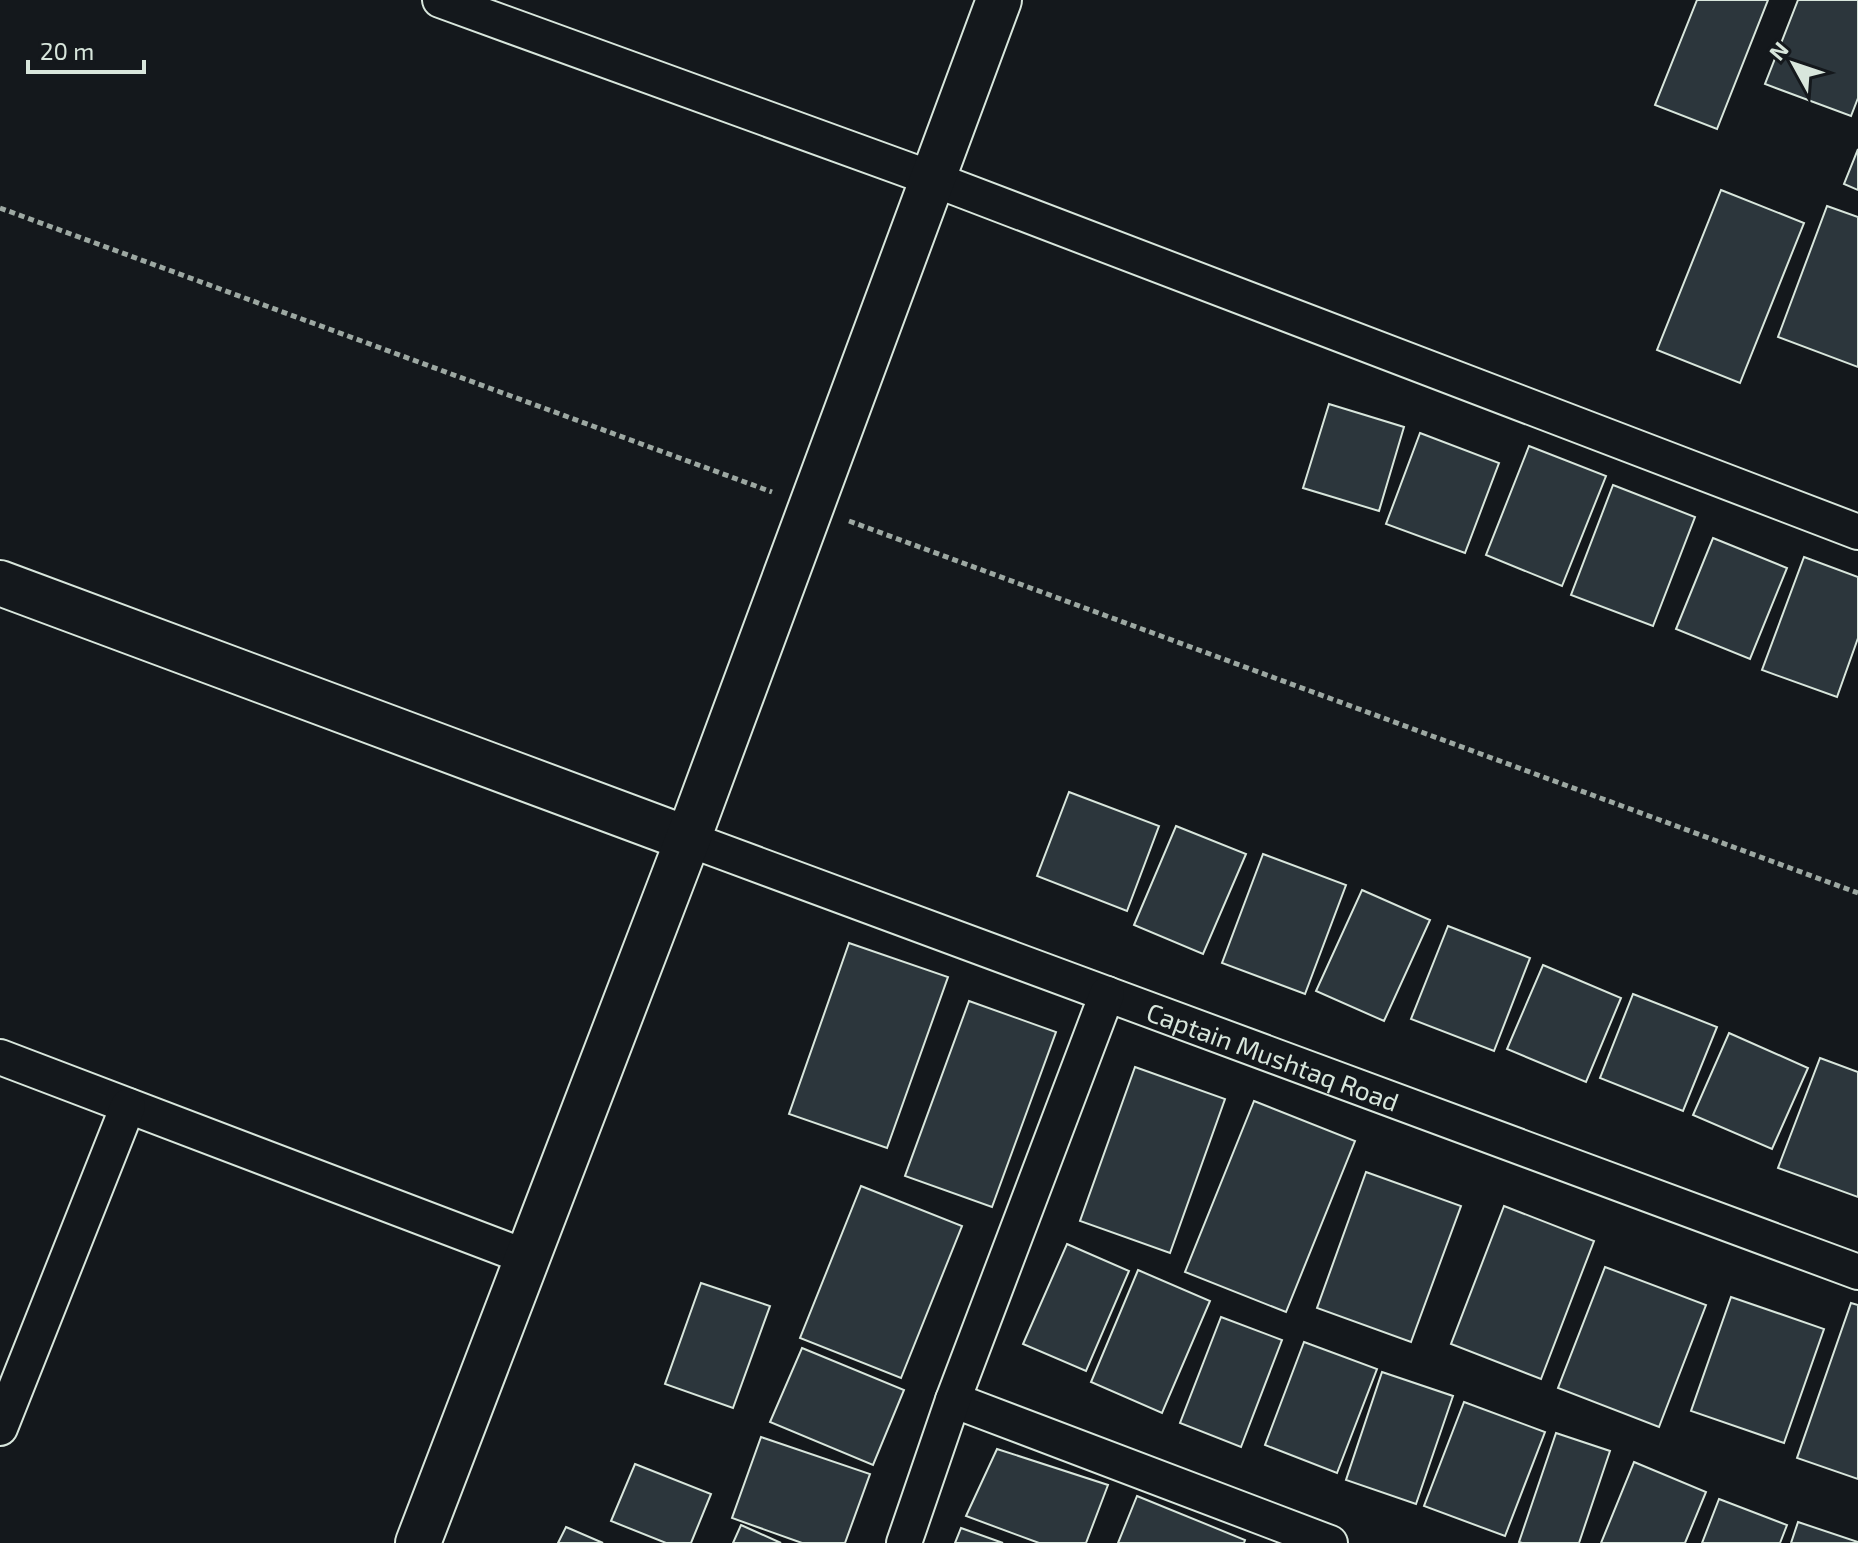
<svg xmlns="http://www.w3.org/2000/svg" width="1858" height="1543" font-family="'Exo 2',sans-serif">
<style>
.building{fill:#2c363c;stroke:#d8e6dc;stroke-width:2}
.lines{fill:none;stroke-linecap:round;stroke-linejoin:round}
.street-casing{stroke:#d8e6dc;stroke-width:38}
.secondary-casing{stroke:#d8e6dc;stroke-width:48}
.path{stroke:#9da8a2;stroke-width:5;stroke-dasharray:6 4;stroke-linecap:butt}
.street{stroke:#14181c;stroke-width:34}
.secondary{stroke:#14181c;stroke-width:44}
.labels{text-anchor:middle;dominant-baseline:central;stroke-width:6;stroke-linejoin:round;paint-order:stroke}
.street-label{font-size:26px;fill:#d8e6dc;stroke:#14181c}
</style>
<rect width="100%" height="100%" fill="#14181c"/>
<!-- building -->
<g class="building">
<polygon points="1697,0 1768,0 1717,129 1655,105"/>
<polygon points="1798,0 1858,0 1858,98 1851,116 1765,84"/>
<polygon points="1858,149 1858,190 1844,184"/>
<polygon points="1721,190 1804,223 1740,383 1657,350"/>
<polygon points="1827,206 1858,217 1858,367 1778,337"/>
<polygon points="1329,404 1404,427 1379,511 1303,488"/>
<polygon points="1420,433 1499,463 1465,553 1386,524"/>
<polygon points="1529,446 1606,476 1562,586 1486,555"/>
<polygon points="1613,485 1695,517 1653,626 1571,595"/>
<polygon points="1713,538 1787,568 1750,659 1676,629"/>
<polygon points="1804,557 1858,577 1858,638 1837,697 1762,670"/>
<polygon points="1069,792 1159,826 1127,911 1037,876"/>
<polygon points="1176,826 1246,854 1203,954 1134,925"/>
<polygon points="1263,854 1346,885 1305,994 1222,963"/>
<polygon points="1362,890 1430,920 1384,1021 1316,991"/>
<polygon points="1448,926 1530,958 1494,1051 1411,1019"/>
<polygon points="849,943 948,977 887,1148 789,1114"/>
<polygon points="1543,965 1621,998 1586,1082 1507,1049"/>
<polygon points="1633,994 1717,1027 1683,1111 1600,1078"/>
<polygon points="969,1001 1056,1032 992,1207 905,1176"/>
<polygon points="1729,1033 1808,1068 1772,1149 1693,1115"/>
<polygon points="1820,1058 1858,1072 1858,1197 1778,1168"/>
<polygon points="1135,1067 1225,1099 1170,1253 1080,1221"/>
<polygon points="1254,1101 1355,1141 1286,1312 1185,1272"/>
<polygon points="1366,1172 1461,1206 1411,1342 1317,1308"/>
<polygon points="861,1186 962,1226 901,1378 800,1338"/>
<polygon points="1504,1206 1594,1241 1541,1379 1451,1344"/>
<polygon points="1067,1244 1129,1271 1086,1371 1023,1344"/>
<polygon points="1605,1267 1706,1305 1659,1427 1558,1388"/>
<polygon points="1138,1270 1210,1301 1162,1413 1091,1382"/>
<polygon points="701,1283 770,1306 733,1408 665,1384"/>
<polygon points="1731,1297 1824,1329 1784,1443 1691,1411"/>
<polygon points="1851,1303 1858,1305 1858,1479 1797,1458"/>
<polygon points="1221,1317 1282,1340 1241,1447 1180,1423"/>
<polygon points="1304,1342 1377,1369 1337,1473 1265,1445"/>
<polygon points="802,1348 904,1390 873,1465 770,1422"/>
<polygon points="1382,1372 1453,1396 1416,1504 1346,1480"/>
<polygon points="1464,1402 1545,1432 1505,1536 1424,1506"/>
<polygon points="1556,1433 1610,1451 1579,1543 1522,1543 1519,1542"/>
<polygon points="761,1437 870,1474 845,1543 802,1543 732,1518"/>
<polygon points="997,1449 1108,1485 1086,1543 1039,1543 966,1516"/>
<polygon points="1634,1462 1706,1492 1685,1543 1601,1543"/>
<polygon points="635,1464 711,1494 691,1543 666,1543 611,1521"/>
<polygon points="1137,1496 1245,1540 1244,1543 1118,1543"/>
<polygon points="1719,1499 1787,1525 1780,1543 1702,1543"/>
<polygon points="1798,1522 1858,1542 1858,1543 1791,1543"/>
<polygon points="741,1525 781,1543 733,1543"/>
<polygon points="566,1527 603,1543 558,1543"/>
<polygon points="961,1528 1003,1543 955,1543"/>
</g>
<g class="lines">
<defs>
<g id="street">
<polyline points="440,0 933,179 1858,532"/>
<path id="s1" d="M688,839L1858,1272"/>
<polyline points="0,1057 526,1257"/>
<polyline points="953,1400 1330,1543"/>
<polyline points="0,1428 128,1106"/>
<polyline points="904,1543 953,1400 1107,994"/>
</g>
<g id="secondary">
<polyline points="0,583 688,839"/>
<polyline points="418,1543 688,839 999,0"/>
</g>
</defs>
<!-- street casing -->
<use href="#street" class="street-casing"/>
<!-- secondary casing -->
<use href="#secondary" class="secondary-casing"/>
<!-- path -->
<g class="path">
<polyline points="0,208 772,492"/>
<polyline points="849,521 1858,893"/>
</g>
<!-- street -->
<use href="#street" class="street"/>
<!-- secondary -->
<use href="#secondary" class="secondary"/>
</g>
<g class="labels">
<!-- street labels -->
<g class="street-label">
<text stroke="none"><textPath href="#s1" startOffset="624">Captain Mushtaq Road</textPath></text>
</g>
</g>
<!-- north arrow -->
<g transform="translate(1794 64) rotate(310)" stroke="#14181c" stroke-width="6" paint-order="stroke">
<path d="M0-6L14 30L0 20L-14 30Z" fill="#d8e6dc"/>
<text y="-12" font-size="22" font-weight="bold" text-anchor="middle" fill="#d8e6dc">N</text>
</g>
<!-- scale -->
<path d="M28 60v12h116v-12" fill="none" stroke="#d8e6dc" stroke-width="4"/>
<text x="40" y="60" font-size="24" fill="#d8e6dc" stroke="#14181c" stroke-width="6" paint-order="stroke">20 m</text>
</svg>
